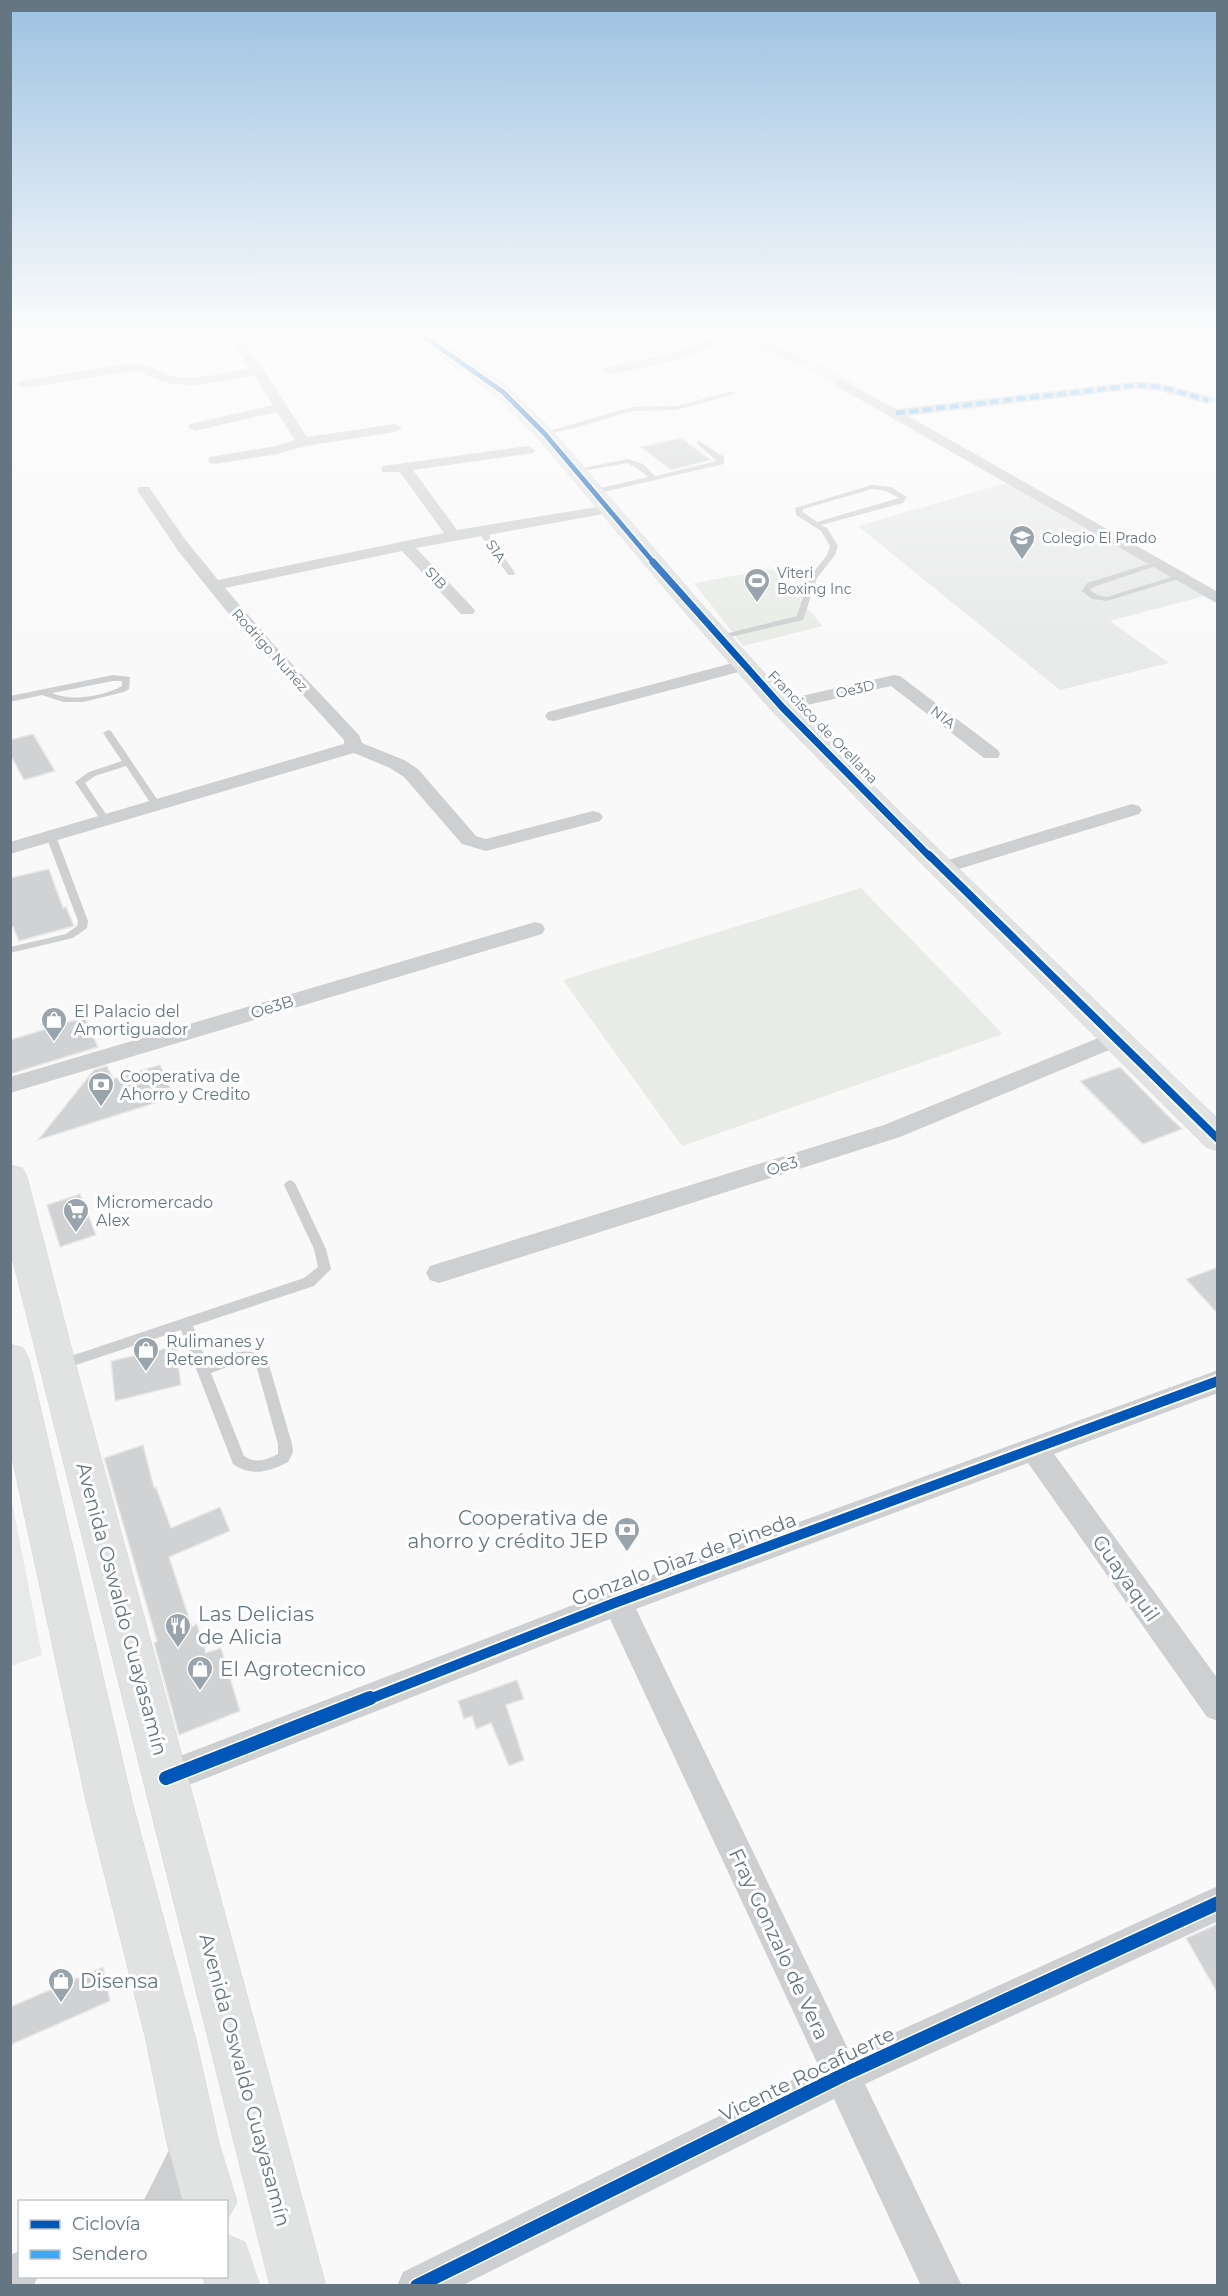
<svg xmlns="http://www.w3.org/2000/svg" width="1228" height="2296" font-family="Montserrat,sans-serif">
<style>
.built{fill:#e8e9e9}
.green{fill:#e8ebe6}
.building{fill:#d0d2d3;stroke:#e8e8e8;stroke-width:1.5}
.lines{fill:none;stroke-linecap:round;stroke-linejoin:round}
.secondary-casing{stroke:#d5d6d7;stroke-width:1}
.primary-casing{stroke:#d5d6d7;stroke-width:1}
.lane{fill:#cecfd0;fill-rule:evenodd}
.street{fill:#cecfd0;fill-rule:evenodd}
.secondary{fill:#e1e2e2;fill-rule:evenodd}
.primary{fill:#e1e2e2;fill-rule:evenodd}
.quiet{stroke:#3fa9f5;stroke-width:4.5;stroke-dasharray:9 4.5;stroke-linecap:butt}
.cycleway-far4-casing{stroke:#fff;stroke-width:8}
.cycleway-far3-casing{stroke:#fff;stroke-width:10}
.cycleway-far2-casing{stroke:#fff;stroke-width:12}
.cycleway-far1-casing{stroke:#fff;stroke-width:14}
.cycleway-casing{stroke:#fff;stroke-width:17}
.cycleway-far4{stroke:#0057b8;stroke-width:5}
.cycleway-far3{stroke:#0057b8;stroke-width:7}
.cycleway-far2{stroke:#0057b8;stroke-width:8}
.cycleway-far1{stroke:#0057b8;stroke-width:10}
.cycleway{stroke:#0057b8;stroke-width:14}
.labels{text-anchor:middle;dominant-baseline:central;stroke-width:6;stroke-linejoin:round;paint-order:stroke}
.far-poi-label{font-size:14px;fill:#657683;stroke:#fff;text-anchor:start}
.far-street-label{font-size:14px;fill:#657683;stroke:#fff}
.street-label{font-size:16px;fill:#657683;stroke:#fff}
.poi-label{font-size:16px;fill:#657683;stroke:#fff;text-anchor:start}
.near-poi-label{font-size:20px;fill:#657683;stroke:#fff;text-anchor:start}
.near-street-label{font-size:20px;fill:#657683;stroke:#fff}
</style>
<rect width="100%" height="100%" fill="#f9f9f9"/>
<!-- built -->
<g class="built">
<polygon points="1006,483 1204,596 1110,621 1169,663 1060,690 858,526"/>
<polygon points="11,1497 42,1655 11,1666 10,1666"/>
</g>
<!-- green -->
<g class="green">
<polygon points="820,364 855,382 838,385 802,367"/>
<polygon points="773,569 823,626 743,646 694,583"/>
<polygon points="861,888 1003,1034 682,1146 563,980"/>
</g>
<!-- building -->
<g class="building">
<polygon points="681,438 711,460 671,470 641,447"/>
<polygon points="33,734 55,771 24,780 10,754 10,740"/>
<polygon points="49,869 63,908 66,907 74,926 19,941 13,927 10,927 10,878"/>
<polygon points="85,1017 98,1047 10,1074 10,1040"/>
<polygon points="160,1065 174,1097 38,1140 94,1070 107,1066 113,1079"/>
<polygon points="1120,1067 1167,1115 1182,1129 1143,1144 1080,1081"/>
<polygon points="80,1194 96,1235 60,1247 47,1205"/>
<polygon points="1218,1267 1218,1314 1186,1279"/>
<polygon points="176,1346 181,1385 115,1401 111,1361"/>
<polygon points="143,1445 154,1488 156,1487 171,1528 220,1507 230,1531 169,1557 192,1627 197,1624 206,1653 221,1648 240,1711 179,1735 154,1643 157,1641 104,1458"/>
<polygon points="517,1680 524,1699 506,1705 524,1760 509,1766 491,1723 476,1729 472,1716 464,1719 458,1701"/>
<polygon points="1218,1924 1218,1994 1186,1938"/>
<polygon points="103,1967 110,2001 10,2045 10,2007"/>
</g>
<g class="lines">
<defs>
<polygon id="secondary" points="408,331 427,331 509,388 551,429 699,601 791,702 899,811 1218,1119 1218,1151 1206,1147 880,822 773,712 683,610 537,437 497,396 410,335"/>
<g id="primary">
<polygon points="10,1165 22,1168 27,1177 76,1366 326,2286 270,2286 10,1249"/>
<polygon points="10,1344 23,1348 29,1359 132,1801 195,2036 219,2143 237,2202 226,2222 226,2202 183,2202 167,2143 145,2036 86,1801 10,1448"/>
<polygon points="226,2234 245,2242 260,2286 205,2286 203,2276 226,2276"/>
</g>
</defs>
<!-- secondary casing -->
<use href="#secondary" class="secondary-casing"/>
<!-- primary casing -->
<use href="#primary" class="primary-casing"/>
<!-- lane -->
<g class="lane">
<polygon points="733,391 735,392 735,394 676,410 632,411 575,428 544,435 541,433 632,407 676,406"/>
<polygon points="699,441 724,457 724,464 595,494 592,494 592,490 648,477 637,468 627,463 577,472 573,470 628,459 643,464 655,476 717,461 697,444 697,442"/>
<path d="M872,485L891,487L907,497L903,503L821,525L827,528L838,546L835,555L817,578L803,620L717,640V636L797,616L809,578L827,555L830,546L821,531L796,515L795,508ZM872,489L886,491L899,498L817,522L803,512V509Z"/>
<polygon points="478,528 484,528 515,573 514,575 508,575 477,530"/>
<polygon points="1155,562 1162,564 1093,587 1090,590 1097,595 1107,597 1178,575 1185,577 1107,601 1092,599 1082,591 1087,583"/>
<path d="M113,675L130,677L129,689L124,692L83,702H63L42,695L10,702V696ZM113,681H122V686C104,696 71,702 52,693Z"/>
<polygon points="108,730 111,731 161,805 159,807 153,807 126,766 95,776 85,783 110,820 105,823 102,822 75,782 89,772 122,761 103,733"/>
<polygon points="51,833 56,836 88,921 87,928 73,938 10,953 10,947 66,934 77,926 78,921 46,836"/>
<path d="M290,1180L294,1182L296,1185L326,1249L331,1269L314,1286L193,1326L207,1363C227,1354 247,1345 267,1358L292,1444L293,1452L288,1462C269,1472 252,1477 233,1464L181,1330L61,1370L56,1369L54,1365L56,1361L304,1278L318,1267L314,1249L284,1185L286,1182ZM241,1362H249L256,1365L278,1444V1454C267,1460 255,1464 244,1456L211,1373Z"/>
</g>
<!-- street -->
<g class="street">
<path d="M223,331H235L264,371L307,437L395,424L402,428L395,432L305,446L278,454L215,464L210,463L208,460L210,457L276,446L295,440L277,412L195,431L188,427L190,424L273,405L254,375C227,380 198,389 169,383C157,381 147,372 134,371L23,388L16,384L23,380L134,363C149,364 160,374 174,376C199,380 225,373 250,368Z"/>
<polygon points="727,331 743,331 810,362 804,366 799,365 741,339 710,347 679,359 610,375 604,371 605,368 671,353 702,341 730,334"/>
<polygon points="843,380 896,409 1138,381 1160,383 1213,397 1215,400 1208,404 1159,391 1138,389 908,416 1218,592 1218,604 838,387 836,384 838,381"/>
<polygon points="528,446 535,450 533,453 413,470 457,530 609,505 616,509 609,513 416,548 473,608 475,611 473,614 461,614 402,551 225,588 275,646 359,735 362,743 404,760 418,769 476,836 486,839 593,811 600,813 603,817 600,821 486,851 462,844 404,777 390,768 354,753 10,854 10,842 344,744 344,740 224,608 179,552 137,490 139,487 149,487 184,538 218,580 444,533 400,472 383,472 381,469 383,466"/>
<polygon points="744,660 750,661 753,665 750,669 554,721 548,720 545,716 548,712"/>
<polygon points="894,675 900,676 998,750 1000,754 998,758 984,758 891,686 781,711 775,710 772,706 775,702"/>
<polygon points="1132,804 1139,806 1142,810 1139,814 949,872 935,872 932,868 935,864"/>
<polygon points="535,922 542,924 545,929 542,934 10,1093 10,1077"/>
<polygon points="1118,1030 1126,1033 1129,1038 1126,1043 900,1137 439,1283 430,1280 426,1273 430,1266 884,1125"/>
<polygon points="1218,1370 1218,1393 1054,1454 1218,1679 1218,1721 1207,1717 1028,1463 636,1609 850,2053 1218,1886 1218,1921 865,2084 962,2286 921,2286 834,2099 461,2286 397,2286 403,2272 819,2067 610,1619 166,1794 154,1790 150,1778 154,1766 617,1588"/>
<polygon points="191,2129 205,2134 210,2148 183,2202 143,2202 177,2134"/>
<polygon points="20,2251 20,2276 38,2276 34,2285 10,2286 10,2255"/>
</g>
<!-- secondary -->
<use href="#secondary" class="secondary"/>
<!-- primary -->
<use href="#primary" class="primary"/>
<!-- quiet -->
<polyline class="quiet" points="896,413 1138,385 1160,387 1208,400"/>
<defs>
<polyline id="cycleway-far4" points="416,331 503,392 544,433 654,563"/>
<polyline id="cycleway-far3" points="653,562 782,707 930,857"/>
<polyline id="cycleway-far2" points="929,855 1218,1139"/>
<polyline id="cycleway-far1" points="367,1700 617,1602 1218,1381"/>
<g id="cycleway">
<polyline points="166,1778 370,1698"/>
<polyline points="417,2286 841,2076 1218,1903"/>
</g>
</defs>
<!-- cycleway-far4 casing -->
<use href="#cycleway-far4" class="cycleway-far4-casing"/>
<!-- cycleway-far3 casing -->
<use href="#cycleway-far3" class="cycleway-far3-casing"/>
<!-- cycleway-far2 casing -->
<use href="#cycleway-far2" class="cycleway-far2-casing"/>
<!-- cycleway-far1 casing -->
<use href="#cycleway-far1" class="cycleway-far1-casing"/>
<!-- cycleway casing -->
<use href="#cycleway" class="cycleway-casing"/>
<!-- cycleway-far4 -->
<use href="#cycleway-far4" class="cycleway-far4"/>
<!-- cycleway-far3 -->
<use href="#cycleway-far3" class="cycleway-far3"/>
<!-- cycleway-far2 -->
<use href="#cycleway-far2" class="cycleway-far2"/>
<!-- cycleway-far1 -->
<use href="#cycleway-far1" class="cycleway-far1"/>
<!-- cycleway -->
<use href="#cycleway" class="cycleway"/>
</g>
<!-- sky -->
<linearGradient id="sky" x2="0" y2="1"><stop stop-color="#9dc2e2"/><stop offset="0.51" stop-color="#fcfcfc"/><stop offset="1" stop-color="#fcfcfc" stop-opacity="0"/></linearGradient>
<rect width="1228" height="652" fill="url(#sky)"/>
<!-- icons -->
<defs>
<symbol id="school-pin" viewBox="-11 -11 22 30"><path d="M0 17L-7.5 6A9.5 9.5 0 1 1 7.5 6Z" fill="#99a4ac" stroke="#fff"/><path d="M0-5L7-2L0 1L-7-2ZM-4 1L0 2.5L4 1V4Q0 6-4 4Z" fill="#fff"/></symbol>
<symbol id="stadium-pin" viewBox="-11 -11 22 30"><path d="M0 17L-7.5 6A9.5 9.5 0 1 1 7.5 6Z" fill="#99a4ac" stroke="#fff"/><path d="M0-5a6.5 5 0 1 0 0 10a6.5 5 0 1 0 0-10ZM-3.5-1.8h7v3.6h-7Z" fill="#fff"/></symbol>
<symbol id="shop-pin" viewBox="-11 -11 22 30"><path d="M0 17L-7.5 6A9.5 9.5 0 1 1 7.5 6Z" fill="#99a4ac" stroke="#fff"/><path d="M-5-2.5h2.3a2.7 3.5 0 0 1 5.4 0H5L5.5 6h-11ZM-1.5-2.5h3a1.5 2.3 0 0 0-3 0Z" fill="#fff"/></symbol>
<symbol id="bank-pin" viewBox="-11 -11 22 30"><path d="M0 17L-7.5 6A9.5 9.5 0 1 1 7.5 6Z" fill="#99a4ac" stroke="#fff"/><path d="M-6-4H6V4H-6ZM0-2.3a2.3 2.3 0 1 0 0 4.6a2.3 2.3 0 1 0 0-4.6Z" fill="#fff"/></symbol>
<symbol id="supermarket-pin" viewBox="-11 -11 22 30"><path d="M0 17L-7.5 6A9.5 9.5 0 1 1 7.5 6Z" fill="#99a4ac" stroke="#fff"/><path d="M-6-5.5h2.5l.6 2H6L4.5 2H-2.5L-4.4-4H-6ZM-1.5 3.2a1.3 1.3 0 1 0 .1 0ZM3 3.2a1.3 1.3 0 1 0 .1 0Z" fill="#fff"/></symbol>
<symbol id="restaurant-pin" viewBox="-11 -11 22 30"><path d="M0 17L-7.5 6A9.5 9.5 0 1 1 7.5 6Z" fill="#99a4ac" stroke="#fff"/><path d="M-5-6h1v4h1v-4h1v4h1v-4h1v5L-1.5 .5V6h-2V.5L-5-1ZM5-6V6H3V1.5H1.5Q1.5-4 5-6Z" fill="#fff"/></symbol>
</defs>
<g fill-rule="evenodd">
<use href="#school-pin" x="1007" y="523" width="30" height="40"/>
<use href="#stadium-pin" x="742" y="566" width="30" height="40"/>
<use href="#shop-pin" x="39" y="1005" width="30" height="40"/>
<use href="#bank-pin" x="86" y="1070" width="30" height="40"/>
<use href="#supermarket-pin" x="61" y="1196" width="30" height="40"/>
<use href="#shop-pin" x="131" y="1335" width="30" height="40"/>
<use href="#bank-pin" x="612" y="1515" width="30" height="40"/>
<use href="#restaurant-pin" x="163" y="1611" width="30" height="40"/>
<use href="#shop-pin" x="185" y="1654" width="30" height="40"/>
<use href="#shop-pin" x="46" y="1966" width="30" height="40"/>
</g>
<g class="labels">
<!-- far-poi labels -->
<g class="far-poi-label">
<text x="1042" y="538">Colegio El Prado</text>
<text x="777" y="573">Viteri<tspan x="777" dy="16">Boxing Inc</tspan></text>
</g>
<!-- far-street labels -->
<g class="far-street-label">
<text transform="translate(496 551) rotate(56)">S1A</text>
<text transform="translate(436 578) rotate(47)">S1B</text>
<text transform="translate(270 650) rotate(48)">Rodrigo Nuñez</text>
<text transform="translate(855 689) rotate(-13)">Oe3D</text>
<text transform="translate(943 717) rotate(38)">N1A</text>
<text transform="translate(823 727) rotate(46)">Francisco de Orellana</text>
</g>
<!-- street labels -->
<g class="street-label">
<text transform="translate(272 1007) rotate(-17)">Oe3B</text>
<text transform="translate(782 1166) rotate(-17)">Oe3</text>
</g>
<!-- poi labels -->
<g class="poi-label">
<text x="74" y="1011">El Palacio del<tspan x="74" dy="18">Amortiguador</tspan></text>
<text x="120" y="1076">Cooperativa de<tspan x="120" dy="18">Ahorro y Credito</tspan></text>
<text x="96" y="1202">Micromercado<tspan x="96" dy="18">Alex</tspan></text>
<text x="166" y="1341">Rulimanes y<tspan x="166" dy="18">Retenedores</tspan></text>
</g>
<!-- near-poi labels -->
<g class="near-poi-label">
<text x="608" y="1518" text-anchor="end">Cooperativa de<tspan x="608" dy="23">ahorro y crédito JEP</tspan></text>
<text x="198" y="1614">Las Delicias<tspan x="198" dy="23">de Alicia</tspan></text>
<text x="220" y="1669">El Agrotecnico</text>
<text x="80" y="1981">Disensa</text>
</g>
<!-- near-street labels -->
<g class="near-street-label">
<text transform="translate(684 1559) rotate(-20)">Gonzalo Diaz de Pineda</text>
<text transform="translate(1126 1578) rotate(55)">Guayaquil</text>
<text transform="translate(122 1609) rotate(75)">Avenida Oswaldo Guayasamín</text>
<text transform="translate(779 1944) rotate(65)">Fray Gonzalo de Vera</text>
<text transform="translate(807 2074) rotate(-26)">Vicente Rocafuerte</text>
<text transform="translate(245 2080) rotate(75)">Avenida Oswaldo Guayasamín</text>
</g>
</g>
<!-- border -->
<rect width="1228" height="2296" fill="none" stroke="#657683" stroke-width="24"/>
<!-- legend -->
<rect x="18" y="2200" width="210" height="78" fill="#ffffff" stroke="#c1c8cd" stroke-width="1.5"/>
<rect x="30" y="2220" width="30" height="9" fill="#0057b8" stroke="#c1c8cd" stroke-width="1.5"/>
<text x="72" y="2230" font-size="18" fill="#657683">Ciclovía</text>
<rect x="30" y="2250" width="30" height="9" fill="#3fa9f5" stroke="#c1c8cd" stroke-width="1.5"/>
<text x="72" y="2260" font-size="18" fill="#657683">Sendero</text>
</svg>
